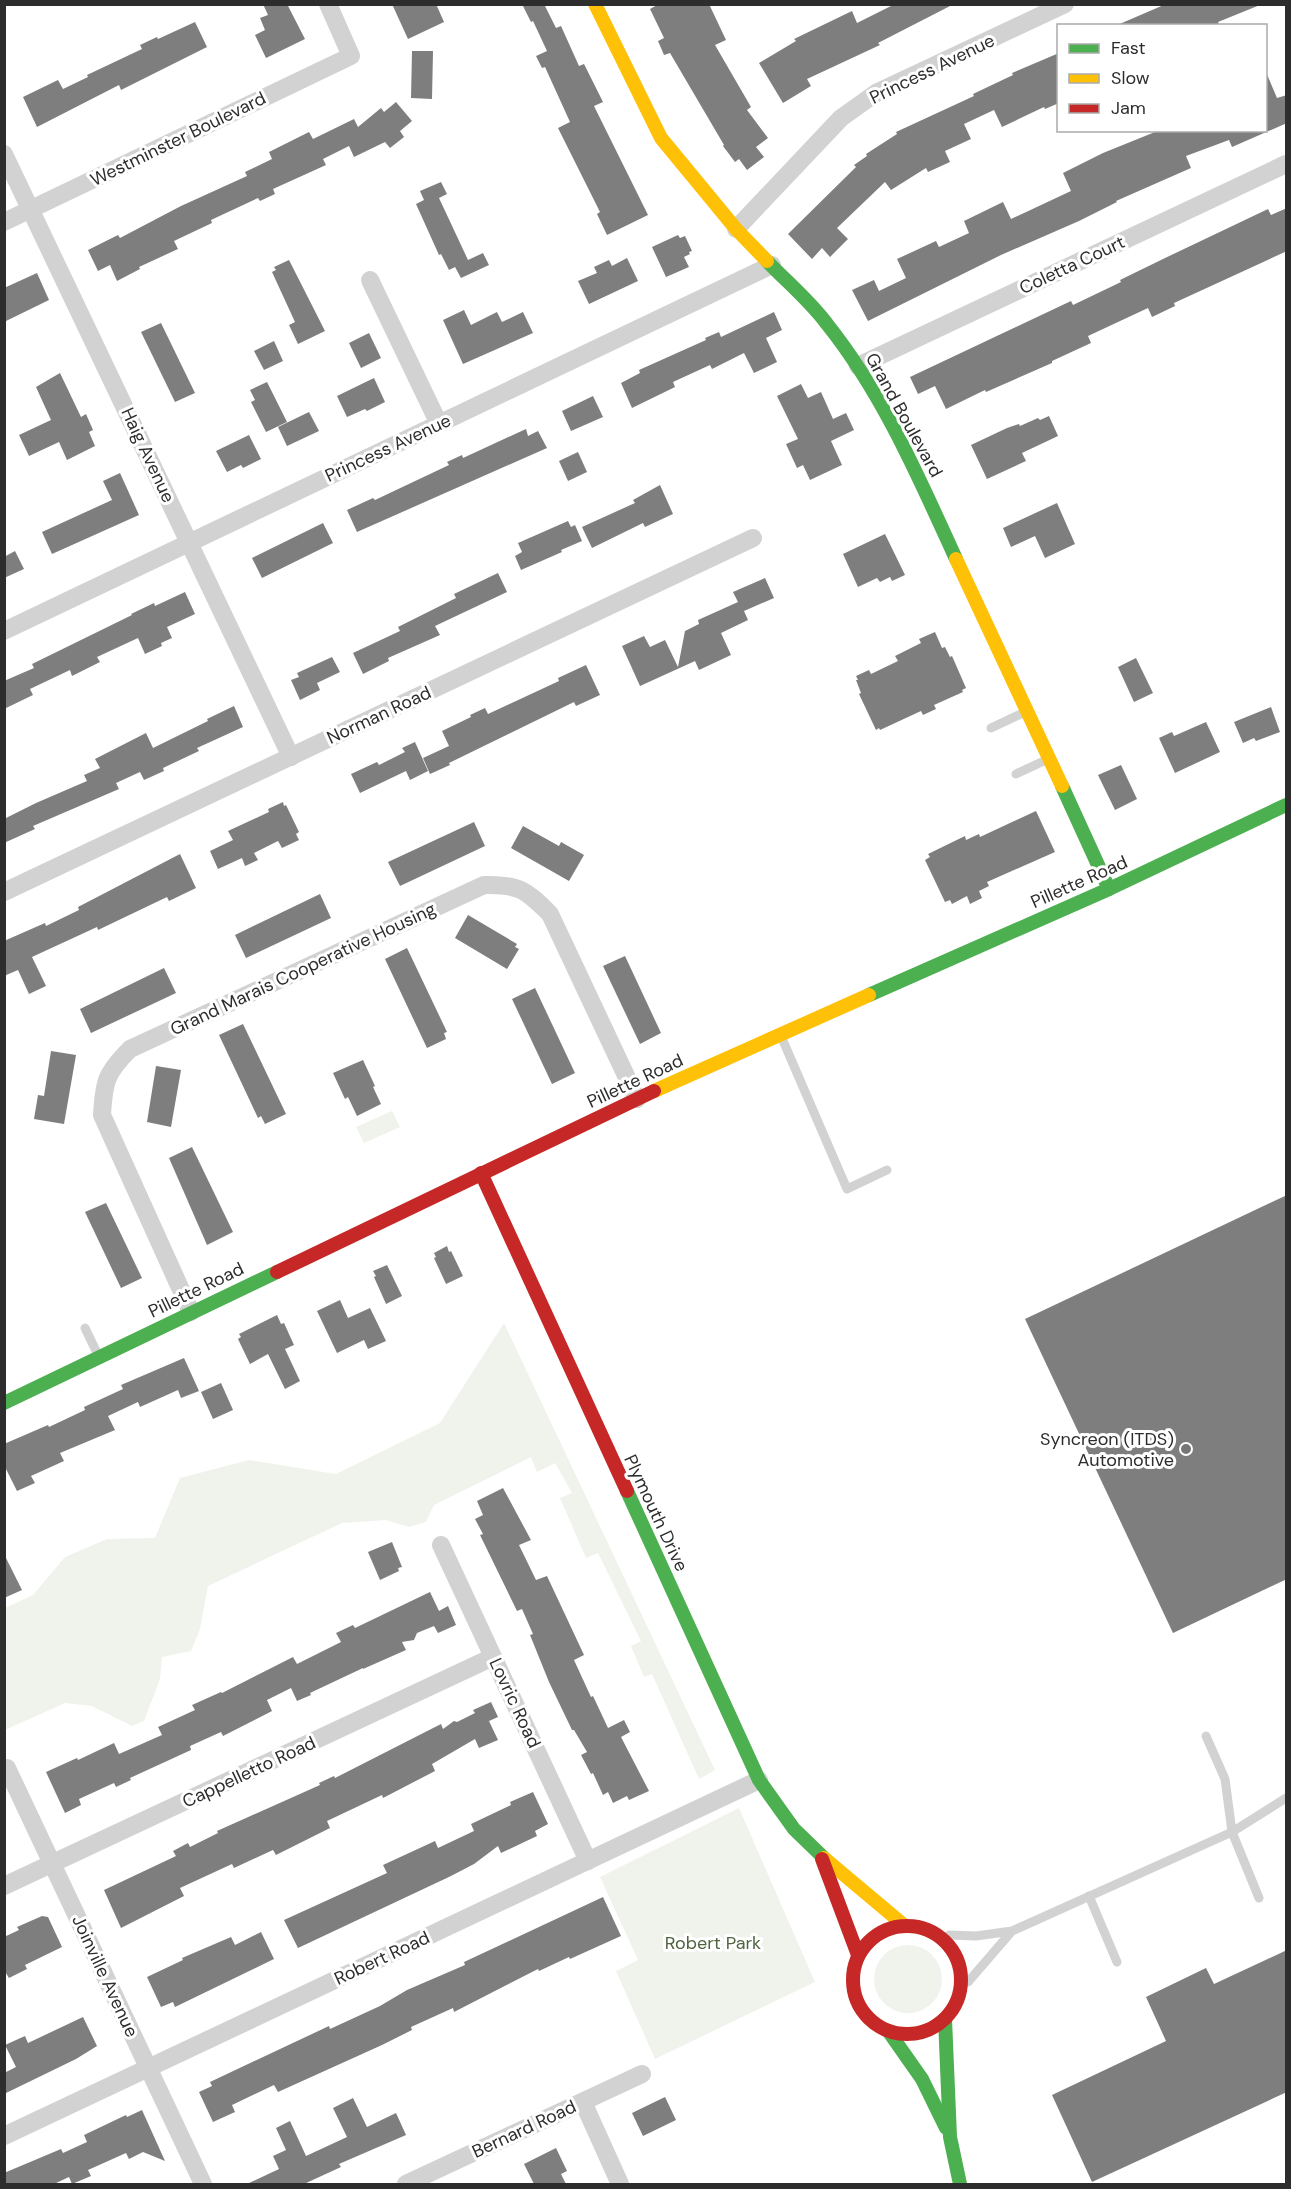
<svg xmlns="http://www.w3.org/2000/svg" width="1291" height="2189" font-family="'DM Sans',sans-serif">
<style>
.green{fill:#f0f3ec}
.building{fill:#7e7e7e}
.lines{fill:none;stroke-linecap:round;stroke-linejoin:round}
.lane{stroke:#d2d2d2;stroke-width:9}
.street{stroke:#d2d2d2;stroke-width:18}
.fast{stroke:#4caf50;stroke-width:14}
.slow{stroke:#ffc107;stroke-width:14}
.jam{stroke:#c62828;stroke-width:14}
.poi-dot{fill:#767676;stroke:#fff;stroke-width:2}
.labels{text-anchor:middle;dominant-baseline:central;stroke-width:6;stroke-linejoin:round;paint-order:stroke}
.street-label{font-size:18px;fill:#2d2d2d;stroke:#fff}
.poi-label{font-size:18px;fill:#2d2d2d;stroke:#fff;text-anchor:end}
.park-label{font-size:18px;fill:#506440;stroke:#fff}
</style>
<rect width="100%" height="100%" fill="#fff"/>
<!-- green -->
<g class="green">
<polygon points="392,1111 400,1127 364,1143 356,1127"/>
<polygon points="504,1323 715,1770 699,1779 652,1674 644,1677 631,1646 641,1641 598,1553 586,1558 560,1498 572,1493 555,1463 537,1472 531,1457 434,1505 426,1522 409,1527 386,1520 342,1523 208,1586 200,1629 191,1651 162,1657 160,1679 144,1721 132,1726 92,1706 65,1703 5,1730 5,1608 33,1595 65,1557 107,1539 155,1538 180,1478 249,1460 336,1474 440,1423"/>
<polygon points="739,1808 815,1982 655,2059 616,1971 638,1960 600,1877"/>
<circle cx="908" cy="1979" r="34"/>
</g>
<!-- building -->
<g class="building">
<polygon points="263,4 287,4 305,39 266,58 255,35 265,30 260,18 268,15"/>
<polygon points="392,4 436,4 444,22 408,39"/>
<polygon points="522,4 544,4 556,28 561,26 579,66 584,64 603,102 594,106 648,215 607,235 597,214 600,212 558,128 570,122 545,67 542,68 536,56 547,51 533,21 531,22"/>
<polygon points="659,4 709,4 726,40 715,45 751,107 747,110 768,138 756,147 764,157 747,170 739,159 735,162 723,146 724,145 670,53 664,55 658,41 664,38 650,9"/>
<polygon points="895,4 954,4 878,43 880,45 807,79 811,86 783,103 759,63 796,41 794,39 852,11 857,23"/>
<polygon points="1166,4 1259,4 1260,5 1218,22 1220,26 1115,26"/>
<polygon points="195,22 207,47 121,90 119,85 37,127 23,97 58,80 63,89 88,77 87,75 142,49 140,45 157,37 158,39"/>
<polygon points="412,51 433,51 432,99 411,98"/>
<polygon points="1059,53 1059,103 1045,109 1044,107 1002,127 994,110 964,124 971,139 945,151 950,162 928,172 926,168 891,190 885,182 837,228 848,239 830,257 822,248 812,259 788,234 856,167 854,165 867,156 866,154 897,134 896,132 974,96 973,94 1013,75 1012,73"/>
<polygon points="1266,72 1277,98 1287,95 1287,123 1232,147 1229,140 1186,156 1191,168 1116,201 1117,202 1079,221 1001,255 868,321 852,290 874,280 879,291 906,278 897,259 936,241 939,247 969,233 964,221 1003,202 1011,219 1071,191 1063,173 1103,153 1160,130 1266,130"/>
<polygon points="396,102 412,121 400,131 404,137 390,148 385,142 354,157 349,146 323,159 326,165 273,189 275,194 260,201 258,198 211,220 212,223 174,241 178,249 139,267 140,269 117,281 110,265 98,271 88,250 118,235 120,238 181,206 247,176 245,172 272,159 269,152 309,132 313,139 354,119 358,127 381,108 384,112"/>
<polygon points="441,182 447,194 439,198 468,260 483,253 489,265 461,278 455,267 449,270 441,254 439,255 416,204 424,200 420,191"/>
<polygon points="1287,208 1287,251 1174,303 1175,306 1152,317 1148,308 1088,336 1091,343 1052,361 1052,363 986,392 985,390 946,409 935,386 918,394 910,377 1071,301 1073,305 1121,282 1120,280 1163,259 1268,209 1271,215"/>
<polygon points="678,235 680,238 685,236 692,251 689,252 690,254 684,257 689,267 666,277 652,247"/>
<polygon points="627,258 638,281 589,304 578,281 597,273 594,267 609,260 612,266"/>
<polygon points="289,260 325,331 298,344 289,325 295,322 272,272 276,270 274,267"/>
<polygon points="37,273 49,300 4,322 4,288"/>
<polygon points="464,310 471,325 497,312 502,322 523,312 533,333 463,364 443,320"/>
<polygon points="774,312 782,330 766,338 777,362 754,373 744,353 712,369 710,365 673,382 675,387 632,408 621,383 640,373 639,370 706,340 705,338 719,332 721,337"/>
<polygon points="161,323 195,393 175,402 141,332"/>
<polygon points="369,333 381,358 361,368 349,343"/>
<polygon points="274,341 283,361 264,370 254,351"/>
<polygon points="60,373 81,417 86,414 93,430 89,432 95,446 67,460 59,442 29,456 19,435 51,420 36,387"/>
<polygon points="374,378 385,402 367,411 365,409 347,417 337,396"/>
<polygon points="267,382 287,422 266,432 251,402 255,400 250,390"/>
<polygon points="801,384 808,398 821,392 833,419 846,413 854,430 831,441 842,465 810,480 803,465 797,468 786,444 798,439 777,396"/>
<polygon points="593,396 603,417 571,431 562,411"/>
<polygon points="309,412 319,431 287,446 278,427"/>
<polygon points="1049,416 1058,436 1022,453 1026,461 987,479 971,445 1007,428 1019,424 1020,426 1038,418 1040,420"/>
<polygon points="526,429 528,436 538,431 547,448 357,532 347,510 373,498 375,500 449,465 447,462 462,455 463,458"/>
<polygon points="249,435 261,459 243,468 241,465 227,472 216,451"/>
<polygon points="578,452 587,472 568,481 559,461"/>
<polygon points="120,473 139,515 52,554 42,532 112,500 103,481"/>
<polygon points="660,485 673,514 645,527 643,523 592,548 582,527 635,503 633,500"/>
<polygon points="1057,503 1075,544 1045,558 1035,536 1011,547 1003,528"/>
<polygon points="568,521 571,527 575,525 582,541 561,550 562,552 521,570 515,556 522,552 518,543"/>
<polygon points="323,523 333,543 262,578 252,558"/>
<polygon points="885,534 905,575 892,581 890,577 880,582 877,578 858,587 843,554"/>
<polygon points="15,551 24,569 4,578 4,557"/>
<polygon points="498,573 507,592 435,626 440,635 388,658 389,661 363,674 353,653 400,631 398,627 456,598 454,594"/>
<polygon points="765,578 774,598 744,611 748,620 721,633 731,655 699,670 695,661 640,686 622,646 644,636 650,647 665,640 678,667 685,631 699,624 698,620 738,602 733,592"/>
<polygon points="185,592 195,614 167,627 172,638 161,643 162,646 145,654 138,638 97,657 100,662 72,676 70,670 30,689 33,695 4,709 4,681 34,668 32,664 132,615 131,614 154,603 155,606"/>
<polygon points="935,632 942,648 945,647 950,657 952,656 966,688 962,690 963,692 934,705 936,709 923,715 921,711 880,730 879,728 876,730 859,694 861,693 856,680 858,680 856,676 869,670 871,674 898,661 895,656 921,643 919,639"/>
<polygon points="332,657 340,672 317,683 320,690 300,700 291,680 299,677 297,673"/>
<polygon points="1136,658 1153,693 1134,702 1118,667"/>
<polygon points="586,665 600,695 576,706 574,702 449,763 450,765 430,774 423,758 449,746 442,731 471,717 470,715 485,708 488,714 559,681 558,678"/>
<polygon points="234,706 243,727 197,748 199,751 163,768 164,771 144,780 140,772 116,783 119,789 33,826 35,829 4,843 4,819 36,803 87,781 84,775 100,768 95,759 146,733 153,748 208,721 207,719"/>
<polygon points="1271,707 1280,732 1256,741 1254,738 1243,743 1234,722"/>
<polygon points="1206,722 1220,752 1175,773 1159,738 1172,732 1174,736"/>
<polygon points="415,742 428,771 410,780 406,771 360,793 351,774 377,762 379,765 405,752 402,748"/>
<polygon points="1121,765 1137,799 1115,810 1098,775"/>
<polygon points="283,802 284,806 286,805 299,832 296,834 299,840 282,848 278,841 254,853 258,860 245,866 242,858 218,869 210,851 233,840 228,831 269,812 268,809"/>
<polygon points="1036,811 1055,852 987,882 989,886 979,891 982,898 970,904 967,896 952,904 950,900 945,902 925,860 930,857 928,854 965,836 966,840 979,834 980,837"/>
<polygon points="474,822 485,846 400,886 388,862"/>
<polygon points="523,826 559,846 561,842 584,855 569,881 511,848"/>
<polygon points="180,854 196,888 169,901 167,897 98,930 97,927 32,957 46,986 29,994 18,970 4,976 4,941 45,923 46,926 79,910 78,907"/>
<polygon points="320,894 331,918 246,958 235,935"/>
<polygon points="468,915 517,944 515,947 519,949 507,969 455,938"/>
<polygon points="407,948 447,1032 444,1033 446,1039 427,1048 385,959"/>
<polygon points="625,956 661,1033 640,1044 603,966"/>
<polygon points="164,968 176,993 91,1033 80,1009"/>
<polygon points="535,988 575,1073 552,1084 512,999"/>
<polygon points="243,1024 286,1114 265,1124 261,1116 258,1118 219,1035"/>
<polygon points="51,1051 76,1055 64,1124 34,1119 38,1095 44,1096"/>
<polygon points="363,1060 375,1086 373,1087 381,1104 357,1116 348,1097 345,1099 333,1073"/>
<polygon points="156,1066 181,1070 171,1127 147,1122"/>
<polygon points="192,1147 233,1232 207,1245 169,1158"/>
<polygon points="1287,1195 1287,1579 1173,1633 1025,1319"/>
<polygon points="106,1203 142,1278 121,1288 85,1212"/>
<polygon points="447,1246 449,1252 451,1251 463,1276 446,1284 434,1258 436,1257 434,1253"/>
<polygon points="387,1265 402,1296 386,1304 374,1277 376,1276 373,1271"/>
<polygon points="340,1300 348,1318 370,1308 386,1341 368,1349 364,1340 337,1353 317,1311"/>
<polygon points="277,1315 281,1324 284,1323 294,1345 285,1349 300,1381 285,1389 268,1354 250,1364 238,1339 241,1337 239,1334"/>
<polygon points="184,1358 199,1391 181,1398 178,1390 140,1407 138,1402 108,1416 115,1430 60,1453 64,1461 31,1476 35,1483 17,1491 4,1465 4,1444 48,1425 49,1427 85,1410 84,1407 123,1389 121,1385"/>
<polygon points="221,1383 233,1410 213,1419 201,1392"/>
<polygon points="503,1488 531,1540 519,1545 536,1580 547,1576 584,1655 574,1660 591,1697 593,1696 608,1728 624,1720 630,1732 621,1737 649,1791 629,1800 627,1796 613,1803 608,1792 603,1795 593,1773 591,1774 581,1755 587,1752 574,1730 572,1730 549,1682 530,1635 533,1634 522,1609 517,1611 480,1535 483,1534 475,1519 483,1515 477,1501"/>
<polygon points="392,1542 402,1567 398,1568 399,1571 380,1580 368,1552"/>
<polygon points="4,1554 22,1590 4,1598"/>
<polygon points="430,1592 439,1611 448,1606 456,1625 438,1633 434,1626 417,1633 414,1640 402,1642 406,1650 363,1669 363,1668 310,1693 311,1695 297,1701 291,1688 267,1700 272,1711 223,1736 221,1732 190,1746 191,1750 130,1778 131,1780 116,1787 114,1783 79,1799 81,1805 65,1813 46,1772 77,1758 78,1760 114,1743 119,1754 162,1735 158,1727 195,1710 192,1705 221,1692 222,1693 293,1657 297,1664 341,1642 336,1633 353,1625 355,1628"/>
<polygon points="491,1702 498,1717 489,1721 498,1740 479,1748 475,1739 432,1764 435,1771 383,1798 382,1795 327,1821 330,1828 276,1855 273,1850 234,1868 232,1864 180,1888 184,1896 121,1928 104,1890 176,1856 173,1851 188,1843 190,1847 218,1833 217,1831 320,1785 319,1783 334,1776 335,1778 441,1724 443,1729 454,1721 457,1722 475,1713 473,1710"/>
<polygon points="533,1792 548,1824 535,1831 537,1836 501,1853 498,1846 474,1864 451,1876 298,1948 284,1920 387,1873 383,1865 435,1841 438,1848 474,1831 471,1824 511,1805 510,1802"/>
<polygon points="603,1897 621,1936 570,1959 569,1957 539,1971 538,1969 454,2012 453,2008 411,2027 412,2030 382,2045 278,2092 274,2085 232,2105 235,2112 213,2122 199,2092 212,2086 210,2082 329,2026 330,2029 380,2006 407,1990 465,1965 464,1962"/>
<polygon points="42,1916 48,1917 62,1947 25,1965 27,1969 9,1978 4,1970 4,1937 19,1930 17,1927"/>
<polygon points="261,1932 274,1959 175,2007 173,2002 161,2007 147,1977 183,1960 182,1958 231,1937 235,1945"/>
<polygon points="1287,1950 1287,2092 1092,2182 1052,2095 1166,2041 1146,1997 1206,1968 1214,1984"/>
<polygon points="83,2017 97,2046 76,2059 4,2094 4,2073 16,2067 5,2045 25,2036 28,2043"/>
<polygon points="665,2097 676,2120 643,2136 632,2113"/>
<polygon points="353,2098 367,2127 396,2113 406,2135 339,2164 341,2167 304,2184 247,2184 279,2169 273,2156 286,2150 276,2128 290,2121 306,2156 347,2137 333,2108"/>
<polygon points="142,2110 165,2161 143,2152 129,2159 126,2153 88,2170 91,2176 72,2184 69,2177 54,2184 4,2184 4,2173 61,2149 63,2153 87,2142 84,2135 126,2115 127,2117"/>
<polygon points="556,2148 567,2171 561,2174 566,2184 534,2184 524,2164"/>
</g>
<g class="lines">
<!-- lane -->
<g class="lane">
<polyline points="991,728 1025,712"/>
<polyline points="1016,774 1046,760"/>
<polyline points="781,1036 847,1189 887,1170"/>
<polyline points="85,1328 98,1355"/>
<polyline points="1206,1736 1225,1779 1232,1832 1259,1898"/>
<polyline points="1089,1896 1117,1962"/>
<polyline points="949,1935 976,1936 1012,1931 1232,1832 1286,1798"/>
<polyline points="968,1982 1012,1931"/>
</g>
<!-- street -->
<g class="street">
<polyline points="4,154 291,757"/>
<polyline points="4,222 351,56 328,4"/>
<polyline points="736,229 841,118 876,93 1065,4"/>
<polyline points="370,280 439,424"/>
<polyline points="858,366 1286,164"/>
<polyline points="4,631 772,265"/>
<polyline points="4,892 753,538"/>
<path d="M191,1312L102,1115C104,1081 106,1073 130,1049L484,885C519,884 526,890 550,914L637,1099"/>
<polyline points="441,1545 588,1861"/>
<polyline points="7,1768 203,2184"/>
<polyline points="4,1886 493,1657"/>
<polyline points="583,2102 620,2184"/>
<polyline points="4,2136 759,1780"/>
<polyline points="406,2184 642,2074"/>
</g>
<!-- fast -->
<g class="fast">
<path d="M767,261C787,282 810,301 827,324C883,394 919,478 956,559"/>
<polyline points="1062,786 1109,889"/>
<polyline points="869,995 1109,889 1286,805"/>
<polyline points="4,1403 277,1272"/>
<polyline points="627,1491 759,1780 794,1829 824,1858"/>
<polyline points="945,2019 950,2137 960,2184"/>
<polyline points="889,2032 922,2079 946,2128"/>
</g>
<!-- slow -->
<g class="slow">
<polyline points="595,4 661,138 736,229 767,261"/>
<polyline points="956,559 1062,786"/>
<polyline points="654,1091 869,995"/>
<polyline points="824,1858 905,1926"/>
</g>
<!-- jam -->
<g class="jam">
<polyline points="481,1173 627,1491"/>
<polyline points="277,1272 654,1091"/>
<polyline points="822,1859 858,1955"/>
<circle cx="907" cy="1980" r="54"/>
</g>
</g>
<!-- markers -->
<circle class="poi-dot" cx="1186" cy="1449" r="6"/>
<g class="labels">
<!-- street labels -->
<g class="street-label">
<text transform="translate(932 69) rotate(-26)">Princess Avenue</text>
<text transform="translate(178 139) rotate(-26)">Westminster Boulevard</text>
<text transform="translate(1072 265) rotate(-25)">Coletta Court</text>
<text transform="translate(904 415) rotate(61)">Grand Boulevard</text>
<text transform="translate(388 448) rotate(-25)">Princess Avenue</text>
<text transform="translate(148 455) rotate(65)">Haig Avenue</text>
<text transform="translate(379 715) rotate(-25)">Norman Road</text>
<text transform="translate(1079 882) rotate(-24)">Pillette Road</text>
<text transform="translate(303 969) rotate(-25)">Grand Marais Cooperative Housing</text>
<text transform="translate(635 1081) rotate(-25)">Pillette Road</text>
<text transform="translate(196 1290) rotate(-26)">Pillette Road</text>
<text transform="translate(656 1513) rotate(65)">Plymouth Drive</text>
<text transform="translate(515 1703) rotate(65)">Lovric Road</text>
<text transform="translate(249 1772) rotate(-25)">Cappelletto Road</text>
<text transform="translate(382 1958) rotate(-25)">Robert Road</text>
<text transform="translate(105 1976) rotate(65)">Joinville Avenue</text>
<text transform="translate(524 2129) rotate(-25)">Bernard Road</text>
</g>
<!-- poi labels -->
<g class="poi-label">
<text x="1174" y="1439">Syncreon (ITDS)<tspan x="1174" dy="21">Automotive</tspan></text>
</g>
<!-- park labels -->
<g class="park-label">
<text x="713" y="1943">Robert Park</text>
</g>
</g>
<!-- border -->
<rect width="1291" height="2189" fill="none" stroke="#2d2d2d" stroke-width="12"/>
<!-- legend -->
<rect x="1057" y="24" width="210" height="108" fill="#ffffff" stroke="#ababab" stroke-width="1.5"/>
<rect x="1069" y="44" width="30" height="9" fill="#4caf50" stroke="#ababab" stroke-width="1.5"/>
<text x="1111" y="54" font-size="18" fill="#2d2d2d">Fast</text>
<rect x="1069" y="74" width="30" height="9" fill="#ffc107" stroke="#ababab" stroke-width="1.5"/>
<text x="1111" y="84" font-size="18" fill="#2d2d2d">Slow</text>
<rect x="1069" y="104" width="30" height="9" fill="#c62828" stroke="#ababab" stroke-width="1.5"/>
<text x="1111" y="114" font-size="18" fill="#2d2d2d">Jam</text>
</svg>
